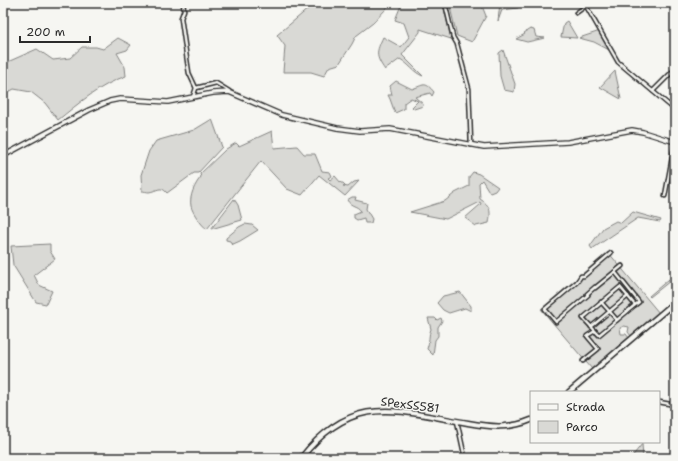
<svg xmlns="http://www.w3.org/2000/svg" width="678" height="461" font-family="'Shantell Sans',sans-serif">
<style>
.green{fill:#d9d9d5;stroke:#828280}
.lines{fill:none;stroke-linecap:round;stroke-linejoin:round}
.street-casing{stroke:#2b2b2b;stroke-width:5.5}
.secondary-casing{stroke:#2b2b2b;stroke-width:6}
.primary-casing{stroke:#2b2b2b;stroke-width:7}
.street{stroke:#f6f6f2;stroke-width:2.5}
.secondary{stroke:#f6f6f2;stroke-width:3.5}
.primary{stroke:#f6f6f2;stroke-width:4}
.labels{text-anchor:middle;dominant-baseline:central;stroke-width:3;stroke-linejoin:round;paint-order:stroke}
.street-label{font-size:12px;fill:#2b2b2b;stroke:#f6f6f2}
</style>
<rect width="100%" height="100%" fill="#f6f6f2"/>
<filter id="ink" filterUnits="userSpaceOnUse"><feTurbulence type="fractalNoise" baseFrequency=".025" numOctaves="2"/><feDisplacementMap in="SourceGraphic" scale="8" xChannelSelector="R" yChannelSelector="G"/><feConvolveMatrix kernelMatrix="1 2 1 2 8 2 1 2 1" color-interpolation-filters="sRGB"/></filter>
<g filter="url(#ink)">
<!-- green -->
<g class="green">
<polygon points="315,3 390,3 386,9 373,23 356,36 352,44 339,64 329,67 324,76 311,72 283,72 285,46 277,35"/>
<path d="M402,3H443L451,39L420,29V32L402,55L423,76C414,73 409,64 400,59L385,70C375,56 376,52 383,37L401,47L409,37L404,23L395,20Z"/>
<polygon points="449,3 484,3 482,6 486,16 472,42 457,36"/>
<polygon points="500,3 523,3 518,8 502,10 498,21"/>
<polygon points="567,21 577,38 561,37 564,23"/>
<polygon points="530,29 534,30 536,37 545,38 527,42 516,39 525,34 524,33"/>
<polygon points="600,31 613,52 594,42 579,38"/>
<path d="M118,38L131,45L127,50L117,53L125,67L126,76C100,85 79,103 58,120L45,103L31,92L14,89L3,95V64L37,49L53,60L70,58L82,47H96L103,49Z"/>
<polygon points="503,50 515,84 514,92 504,90 500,76 499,53"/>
<polygon points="615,71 621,99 600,87"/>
<path d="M396,81L412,89C424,85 425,81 434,92L432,96L430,93L415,97L423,104V106L414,109L412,107L418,101L411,98L404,103V109L395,113L390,99L388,95H392L390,86Z"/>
<path d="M212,119L222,147L198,173H194L167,193C161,185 157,191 149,192C148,192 143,191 142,191L141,175L149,151L156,141L194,130Z"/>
<path d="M272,131L274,148L297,146L304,154H315L322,171L330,172L332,176L328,178L330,180L335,176L341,183H343L345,185L343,186L348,187L354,182L359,181L345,196L319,175L302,195L287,189L261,161L207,229C202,226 192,212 191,206C189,196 195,184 201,177L200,174L226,149L236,143L239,146Z"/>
<path d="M473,172L479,174L498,187L495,191L490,193L482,180L479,183L480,199C491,206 491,211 489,223L476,226L465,218L481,204L480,202L446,219L410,212L445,201L455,193L469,186V177Z"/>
<path d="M352,197H356L355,200L367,203L366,209L372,219L371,223H365L364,218L357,220L354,218V214L361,211C357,205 351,207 347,200Z"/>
<polygon points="234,199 238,205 242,220 211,229"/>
<polygon points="633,212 661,220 660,222 638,218 592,249 590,246 603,228 616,221 621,223"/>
<polygon points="245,224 252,225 258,230 240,241 231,245 232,244 230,241 226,240 226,238 239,227"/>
<polygon points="50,244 50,251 55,259 34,275 39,285 52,291 46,304 36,302 13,265 11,246"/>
<polygon points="608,252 659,313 631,336 628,332 629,327 624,326 620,328 621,334 626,334 629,338 592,369 541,309"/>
<polygon points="675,274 675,277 650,297 649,296"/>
<polygon points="460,292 471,306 471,311 465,308 449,313 443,310 437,303 443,296"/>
<path d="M428,318H435L437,320L441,318L442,321L438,327V336L435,340L433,355L427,349C430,341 428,335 431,329Z"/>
<polygon points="642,444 643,458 631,458"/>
</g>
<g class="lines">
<defs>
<g id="street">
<polyline points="183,3 184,10 181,18 187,60 189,73 196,88 216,83 229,91"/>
<polyline points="445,3 453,37 457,44 469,89 471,145"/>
<polyline points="586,6 618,62 675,110"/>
<polyline points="576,13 590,3"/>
<polyline points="653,91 672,72"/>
<polyline points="193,97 196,88"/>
<polyline points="665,196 675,142"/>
<polyline points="611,253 584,276 581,276 577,282 545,309 556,322 588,295 587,294 595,287 595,288 622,266"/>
<polyline points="615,272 639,302 635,305"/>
<polygon points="620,287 635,305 599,335 583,318"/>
<polyline points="601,302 610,312"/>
<polyline points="610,312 617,320"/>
<polyline points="591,327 628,296"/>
<polyline points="583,361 598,349 587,336 595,331"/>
<polyline points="659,402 675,405"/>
<polyline points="457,421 465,458"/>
</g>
<polyline id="secondary" points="3,156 89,110 110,101 120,99 168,102 213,93 229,92 282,115 337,128 360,131 390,129 484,147 568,142 632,130 643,132 675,142"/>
<g id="primary">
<polyline points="569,392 675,302"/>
<path d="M301,458C353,392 396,411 468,423C490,427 510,429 531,420"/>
</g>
</defs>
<!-- street casing -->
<use href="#street" class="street-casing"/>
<!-- secondary casing -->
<use href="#secondary" class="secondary-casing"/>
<!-- primary casing -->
<use href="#primary" class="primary-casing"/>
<!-- street -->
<use href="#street" class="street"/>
<!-- secondary -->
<use href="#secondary" class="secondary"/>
<!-- primary -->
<use href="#primary" class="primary"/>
</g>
</g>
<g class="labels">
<!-- street labels -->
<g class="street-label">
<text transform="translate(410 405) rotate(7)">SPexSS581</text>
</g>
</g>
<!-- margin -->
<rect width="678" height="461" fill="none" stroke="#f6f6f2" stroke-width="16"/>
<rect x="8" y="8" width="662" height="445" fill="none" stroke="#2b2b2b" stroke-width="1.5" filter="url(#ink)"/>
<!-- legend -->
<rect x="530" y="391" width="130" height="52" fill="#f6f6f2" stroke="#a5a5a2"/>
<rect x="538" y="404" width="20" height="6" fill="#f6f6f2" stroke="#a5a5a2"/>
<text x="566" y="411" font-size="12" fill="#2b2b2b">Strada</text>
<rect x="538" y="421" width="20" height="12" fill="#d9d9d5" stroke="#a5a5a2"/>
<text x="566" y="431" font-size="12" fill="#2b2b2b">Parco</text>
<!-- scale -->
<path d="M20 36v6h70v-6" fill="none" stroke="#2b2b2b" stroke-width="2"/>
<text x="26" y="36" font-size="12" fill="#2b2b2b" stroke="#f6f6f2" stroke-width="3" paint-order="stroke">200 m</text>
</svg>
